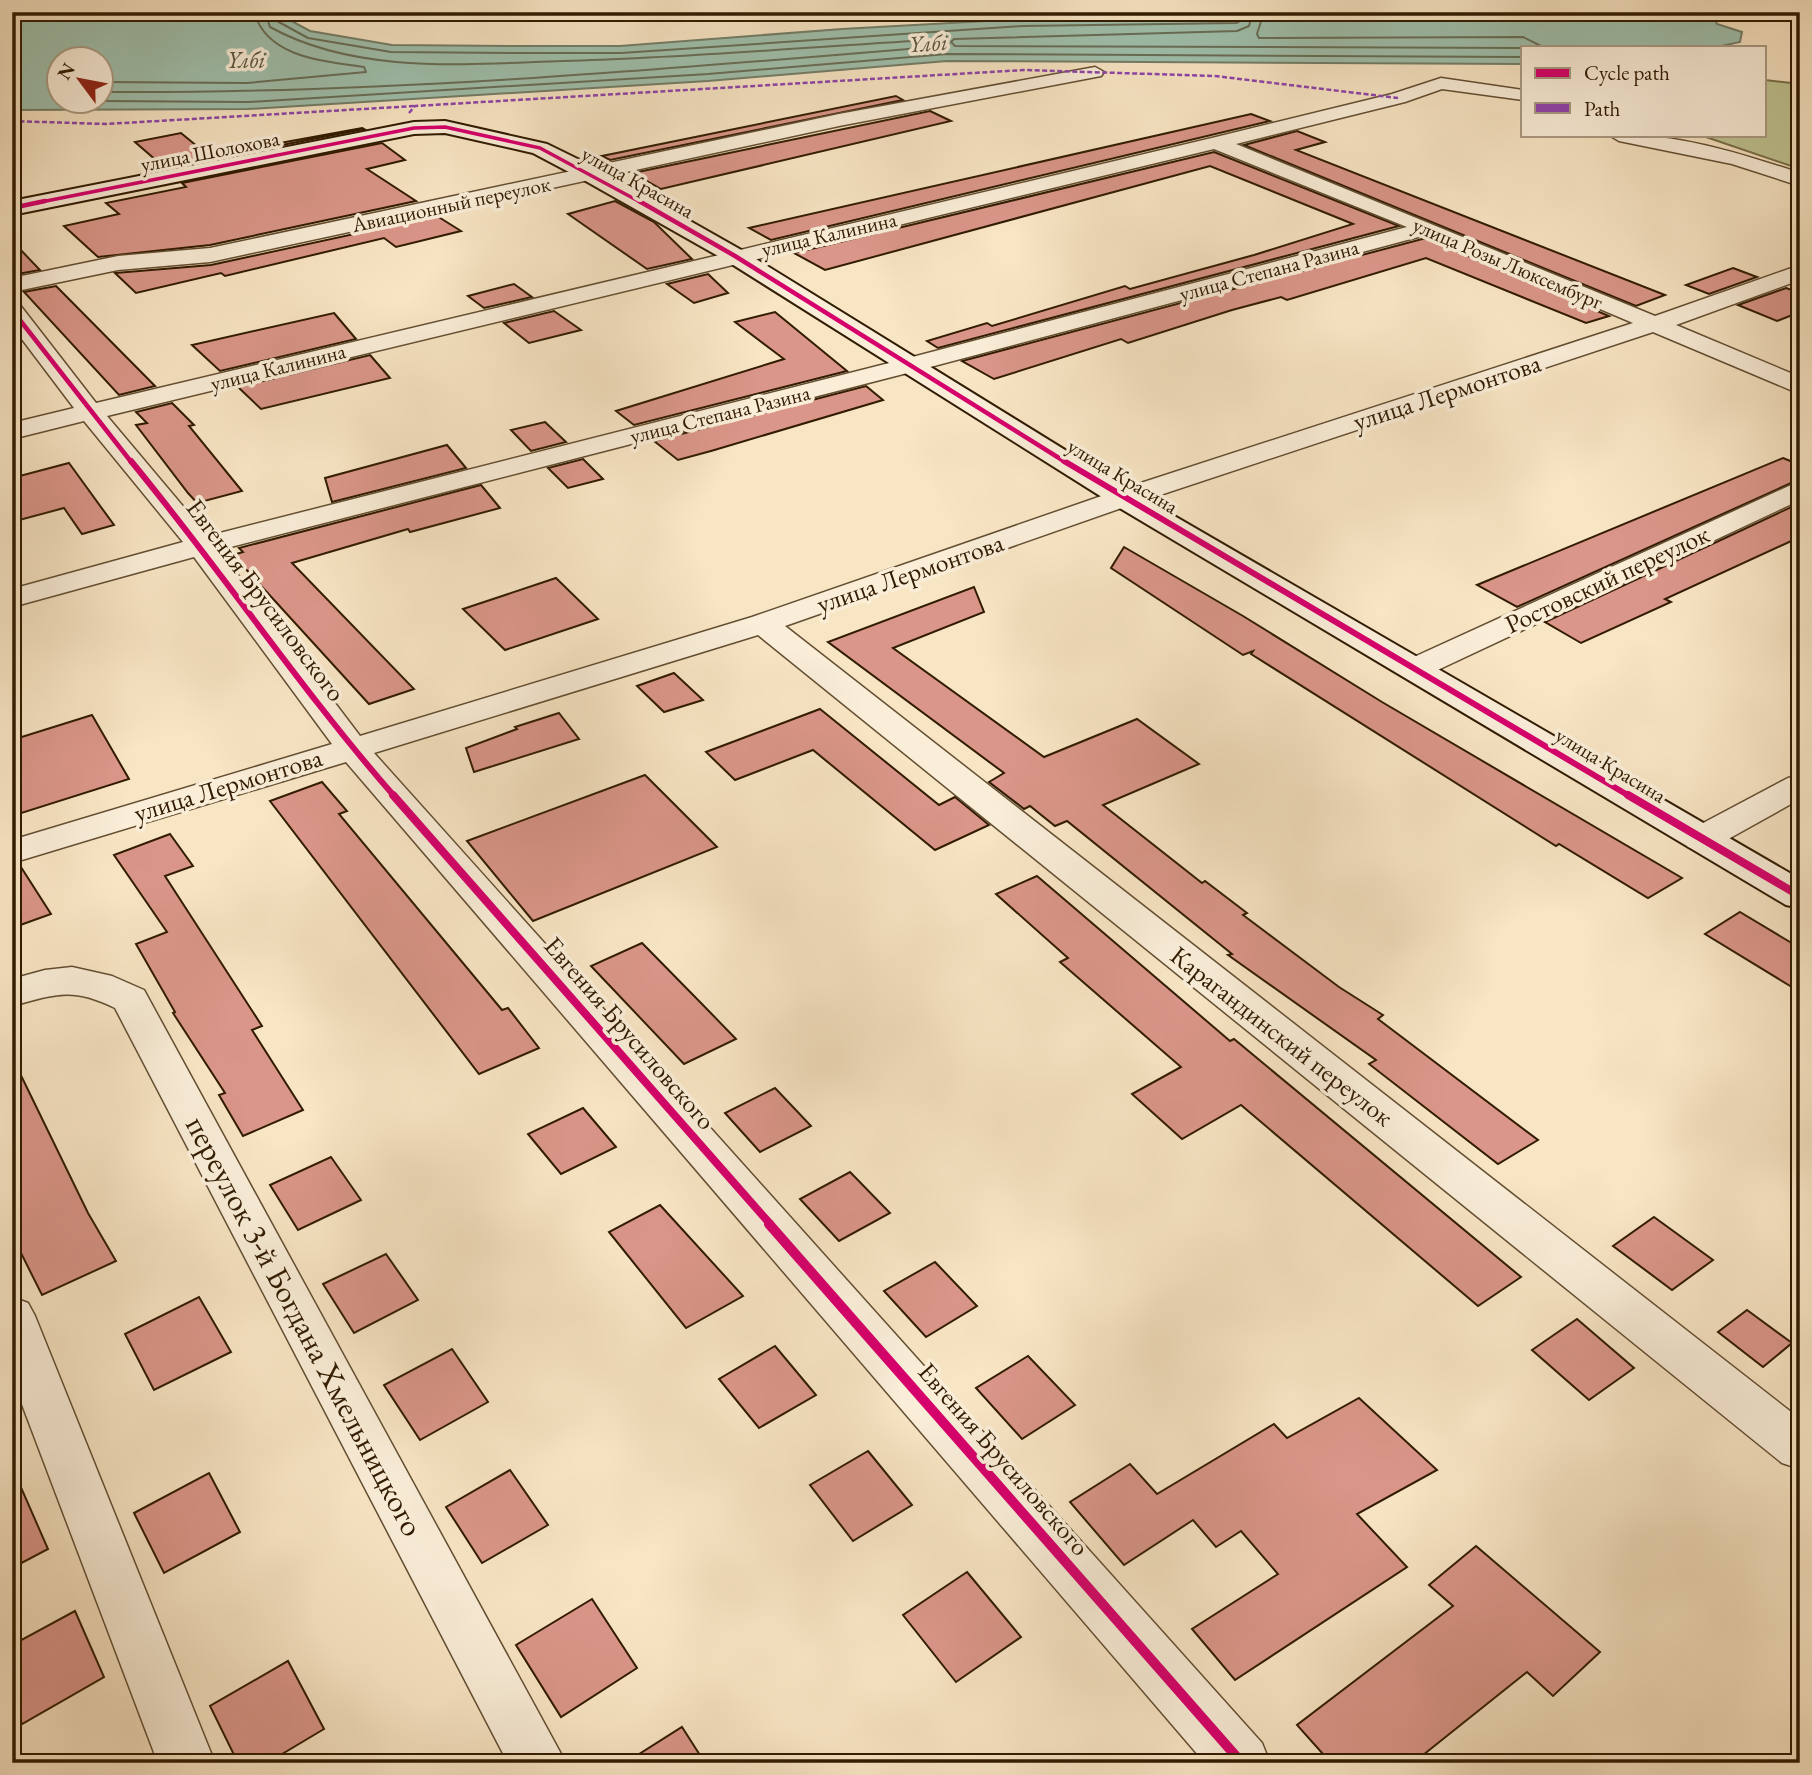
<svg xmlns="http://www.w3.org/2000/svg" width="1812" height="1775" font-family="'EB Garamond',serif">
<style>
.green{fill:#bfc492;stroke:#78704a;stroke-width:2}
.water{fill:#9fc0ad;stroke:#737e68;stroke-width:2;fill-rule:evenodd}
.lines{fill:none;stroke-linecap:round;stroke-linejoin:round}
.shore{stroke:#686e57;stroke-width:2}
.building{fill:#da9689;stroke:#311b01;stroke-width:2}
.street-casing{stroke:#634e32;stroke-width:3}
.secondary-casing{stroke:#311b01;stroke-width:4}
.street{fill:#faeed9;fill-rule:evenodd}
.secondary{fill:#faeed9;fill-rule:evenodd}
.quiet{stroke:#8e44ad;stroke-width:2.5;stroke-dasharray:5 2.5;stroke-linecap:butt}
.cycleway-far4-casing{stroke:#faeed9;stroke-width:6}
.cycleway-far3-casing{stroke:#faeed9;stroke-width:7}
.cycleway-far2-casing{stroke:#faeed9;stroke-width:10}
.cycleway-far1-casing{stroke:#faeed9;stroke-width:12}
.cycleway-casing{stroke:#faeed9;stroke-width:14}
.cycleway-far4{stroke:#d6006c;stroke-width:3.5}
.cycleway-far3{stroke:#d6006c;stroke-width:4.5}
.cycleway-far2{stroke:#d6006c;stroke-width:6}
.cycleway-far1{stroke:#d6006c;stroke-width:8}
.cycleway{stroke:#d6006c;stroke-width:10}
.labels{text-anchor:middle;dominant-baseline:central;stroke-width:7;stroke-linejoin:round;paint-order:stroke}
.far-street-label{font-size:21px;fill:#311b01;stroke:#faeed9}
.far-water-label{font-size:23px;font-style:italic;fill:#58553d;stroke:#faeed9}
.street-label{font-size:26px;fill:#311b01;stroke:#faeed9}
.near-street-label{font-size:32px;fill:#311b01;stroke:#faeed9}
</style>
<rect width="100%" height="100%" fill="#f8e5c4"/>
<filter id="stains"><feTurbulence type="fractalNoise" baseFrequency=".00286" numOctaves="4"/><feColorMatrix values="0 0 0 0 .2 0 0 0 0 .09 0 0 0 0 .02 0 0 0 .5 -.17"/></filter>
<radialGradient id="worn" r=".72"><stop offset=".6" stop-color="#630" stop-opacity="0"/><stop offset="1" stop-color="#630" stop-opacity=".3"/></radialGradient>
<!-- green -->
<polygon class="green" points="1765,80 1800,84 1800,169 1700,135 1765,135"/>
<!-- water -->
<path class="water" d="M12,12H275L310,31L392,45L512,46H620L842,29L1023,19L1409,12H1711L1717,24L1742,32L1740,42L1717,47H1523V64L947,61L708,81L248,109L12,110ZM60,60H102V102H60Z"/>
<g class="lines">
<!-- shore -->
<g class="shore">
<polyline points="274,12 277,21 308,38 391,52 512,53 621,53 1023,26 1237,23 1243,19 1245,12"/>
<polyline points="1253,12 1249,26 1237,31 954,39 951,42 955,46 1523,48"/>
<polyline points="1264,12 1257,34 1259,38 1523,37 1543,47"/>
<path d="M102,82L247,83L366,72L364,67C324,61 267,58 254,12"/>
<path d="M102,92C379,94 656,70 931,47L934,44L930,40C808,47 685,58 563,61C467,64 357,75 270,27L265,12"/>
<polyline points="102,101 248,102 708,74 947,54 1523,57"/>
</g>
</g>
<!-- building -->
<g class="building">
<polygon points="896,96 903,100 610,160 602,156"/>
<polygon points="930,111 951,121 661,189 633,173"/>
<polygon points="1251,114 1270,121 771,240 749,228"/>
<polygon points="362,128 364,129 165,168 135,142 181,133 209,156"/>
<polygon points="1297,131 1325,142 1296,150 1665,295 1636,306 1244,145"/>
<polygon points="382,143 405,160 367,169 416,201 210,245 98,257 64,226 119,214 106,203 186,187 182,183"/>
<polygon points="1214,152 1399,226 938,348 927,341 987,323 992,326 1125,286 1130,289 1254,255 1353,224 1210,166 825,270 794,253"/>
<polygon points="615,201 654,222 692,259 647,269 568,214"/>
<polygon points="437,216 461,231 396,247 384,238 225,276 221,273 136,293 115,273 211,265"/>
<polygon points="1426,238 1609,316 1586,323 1426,258 1287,300 1281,297 1232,310 1128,343 1121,339 994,379 962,361"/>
<polygon points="16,245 40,270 12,275 12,248"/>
<polygon points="1733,268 1757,277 1709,294 1686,285"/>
<polygon points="708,274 728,293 694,303 667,284"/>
<polygon points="514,284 532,297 484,308 468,296"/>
<polygon points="56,286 155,386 119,395 24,292"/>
<polygon points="1786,288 1800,293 1800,312 1777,321 1738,305"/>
<polygon points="554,311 581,330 529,343 504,323"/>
<polygon points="775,312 847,371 634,425 616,411 784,359 735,322"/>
<polygon points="334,313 356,339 220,371 192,345"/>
<polygon points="370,355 390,378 261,409 238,387"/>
<polygon points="866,386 883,400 711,451 678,460 654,441"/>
<polygon points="172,403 194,425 189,426 242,491 197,503 188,493 136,425 147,423 136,412"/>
<polygon points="545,422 566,442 531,451 511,430"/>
<polygon points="447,445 466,468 332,502 325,478"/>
<polygon points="1783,458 1800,465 1800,479 1517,607 1477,585"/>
<polygon points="583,459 603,479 568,488 548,468"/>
<polygon points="69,463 114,525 82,534 64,508 12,522 12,478"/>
<polygon points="481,485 500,508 410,532 408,529 292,563 414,689 369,704 233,555 243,552 239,548"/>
<polygon points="1800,503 1800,537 1665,599 1671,602 1581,643 1545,622"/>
<polygon points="1124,547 1243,616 1382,702 1682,878 1648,898 1559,844 1556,846 1251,654 1253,651 1243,655 1111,568"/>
<polygon points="556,578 598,619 505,650 463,609"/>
<polygon points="974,587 984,612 893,648 1044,757 1137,719 1199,764 1103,805 1202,883 1205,881 1247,913 1243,915 1339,987 1383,1015 1378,1019 1538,1140 1498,1164 1369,1064 1376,1060 1228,955 1232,954 1067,821 1055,826 1030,806 1024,809 989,782 1004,773 828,642"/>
<polygon points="674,673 703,700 664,712 637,686"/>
<polygon points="820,709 939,805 955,797 989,825 935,850 813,750 735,780 706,752"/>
<polygon points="559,713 579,739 474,772 466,748 517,729 515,727"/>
<polygon points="92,715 129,779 12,816 12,740"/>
<polygon points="645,775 717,847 533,921 467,841"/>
<polygon points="322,782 347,811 339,814 502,1010 508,1008 539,1048 479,1074 270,801"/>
<polygon points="170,834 193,866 165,876 262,1026 252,1030 303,1110 243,1136 219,1095 225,1093 173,1013 175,1012 136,944 167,932 114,855"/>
<polygon points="19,864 51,914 12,928 12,865"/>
<polygon points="1037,876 1230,1041 1234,1039 1521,1277 1478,1306 1241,1105 1182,1139 1132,1094 1181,1067 1060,962 1068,958 996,894"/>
<polygon points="1740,912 1800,948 1800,992 1705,934"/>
<polygon points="642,943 701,1003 736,1039 684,1064 591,966"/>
<polygon points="12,1057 88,1213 116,1261 42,1295 12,1235"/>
<polygon points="775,1088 811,1126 760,1152 725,1113"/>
<polygon points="583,1108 616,1147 561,1174 528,1134"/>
<polygon points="331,1157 361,1200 298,1230 270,1185"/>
<polygon points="850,1172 890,1213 839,1241 800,1199"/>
<polygon points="660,1205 743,1296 686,1328 609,1232"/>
<polygon points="1654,1217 1713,1260 1672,1290 1613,1246"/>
<polygon points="386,1254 418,1300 354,1333 323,1284"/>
<polygon points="935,1262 977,1306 926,1337 884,1291"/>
<polygon points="199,1297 231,1352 154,1390 125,1334"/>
<polygon points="1747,1310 1792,1343 1763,1367 1718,1332"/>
<polygon points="1577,1319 1634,1368 1589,1400 1532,1350"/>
<polygon points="775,1346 816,1395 759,1428 719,1379"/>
<polygon points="452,1349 488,1402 420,1440 384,1385"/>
<polygon points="1028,1356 1075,1405 1022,1439 976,1388"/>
<polygon points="1359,1398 1437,1470 1357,1514 1407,1567 1235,1680 1192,1629 1278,1574 1241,1531 1216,1547 1193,1520 1124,1565 1070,1502 1130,1464 1157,1494 1274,1424 1287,1438"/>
<polygon points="868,1451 912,1505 853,1541 810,1485"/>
<polygon points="12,1467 48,1549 12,1568"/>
<polygon points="510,1470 548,1525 482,1563 446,1507"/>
<polygon points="209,1473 240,1532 164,1573 134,1513"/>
<polygon points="1476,1546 1600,1652 1553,1696 1527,1672 1413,1763 1331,1763 1297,1725 1453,1606 1429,1585"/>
<polygon points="967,1572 1021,1637 956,1682 903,1615"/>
<polygon points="592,1599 637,1668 561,1717 516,1645"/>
<polygon points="75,1611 104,1677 22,1724 12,1701 12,1645"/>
<polygon points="288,1661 324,1729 267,1763 238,1763 210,1706"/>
<polygon points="682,1727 705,1763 625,1763"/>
</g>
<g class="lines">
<defs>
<g id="street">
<polygon points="1095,67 1104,72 1101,76 839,126 210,262 118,270 12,292 12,278 118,256 210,248 839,114"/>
<path d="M1441,78L1523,90V100L1442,89L1405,102L1236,144L1655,316L1800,265V280L1676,325L1800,377V394L1653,332L1133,504L785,626L1800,1419V1469L1782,1463L758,635L374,753L1262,1743L1270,1763H1205L346,762L12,863V840L332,744L194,557L12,607V589L183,542L84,421L12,439V423L74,408L12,326V303L20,305L96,403L1216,137L1392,94ZM1214,149L1407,227L901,360L208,536L107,416ZM1426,235L1633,323L1113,492L752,617L360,736L219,550L919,370Z"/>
<path d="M1609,135C1674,132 1739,153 1800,173V186L1732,164L1619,141Z"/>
<polygon points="1800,481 1800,500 1425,676 1414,679 1403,676 1398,669 1403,662"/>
<polygon points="1800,775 1800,799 1714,847 1701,850 1688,847 1683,839 1688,831 1788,778"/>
<path d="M72,967L112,976L144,990L566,1763H508L115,1008C72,987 56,994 12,1006V979L45,970Z"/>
<polygon points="12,1297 28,1303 35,1316 215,1763 158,1763 12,1378"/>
</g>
<polygon id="secondary" points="445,121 547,144 600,170 743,251 1133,492 1800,879 1800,908 1786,905 1113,504 727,261 584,180 533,153 445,133 414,134 12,215 12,201 414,122"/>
</defs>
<!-- street casing -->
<use href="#street" class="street-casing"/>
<!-- secondary casing -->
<use href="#secondary" class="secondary-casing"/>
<!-- street -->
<use href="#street" class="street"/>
<!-- secondary -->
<use href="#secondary" class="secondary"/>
<!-- quiet -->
<g class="quiet">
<polyline points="409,113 415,106 1024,70 1215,76 1398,98"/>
<polyline points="12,121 106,124 415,106"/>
</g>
<defs>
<polyline id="cycleway-far4" points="36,203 414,128 445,127 540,148 642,203"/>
<g id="cycleway-far3">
<polyline points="639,201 735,256 1067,463"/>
<polyline points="12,208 45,201"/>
<polyline points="12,310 132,463"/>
</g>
<g id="cycleway-far2">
<path d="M131,461C222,571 301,690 395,797"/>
<polyline points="1064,461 1631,797"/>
</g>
<g id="cycleway-far1">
<polyline points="393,795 771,1225"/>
<polyline points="1628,795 1800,896"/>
</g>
<polyline id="cycleway" points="769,1224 1242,1763"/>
</defs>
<!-- cycleway-far4 casing -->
<use href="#cycleway-far4" class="cycleway-far4-casing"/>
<!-- cycleway-far3 casing -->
<use href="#cycleway-far3" class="cycleway-far3-casing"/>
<!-- cycleway-far2 casing -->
<use href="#cycleway-far2" class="cycleway-far2-casing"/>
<!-- cycleway-far1 casing -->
<use href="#cycleway-far1" class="cycleway-far1-casing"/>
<!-- cycleway casing -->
<use href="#cycleway" class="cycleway-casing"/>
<!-- cycleway-far4 -->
<use href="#cycleway-far4" class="cycleway-far4"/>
<!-- cycleway-far3 -->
<use href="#cycleway-far3" class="cycleway-far3"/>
<!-- cycleway-far2 -->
<use href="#cycleway-far2" class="cycleway-far2"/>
<!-- cycleway-far1 -->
<use href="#cycleway-far1" class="cycleway-far1"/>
<!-- cycleway -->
<use href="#cycleway" class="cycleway"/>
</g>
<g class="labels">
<!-- far-street labels -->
<g class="far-street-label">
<text transform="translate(210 151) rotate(-11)">улица Шолохова</text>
<text transform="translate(638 182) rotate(29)">улица Красина</text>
<text transform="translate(451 204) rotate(-12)">Авиационный переулок</text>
<text transform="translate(829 234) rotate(-13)">улица Калинина</text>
<text transform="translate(1508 263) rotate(23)">улица Розы Люксембург</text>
<text transform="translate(1269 270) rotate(-15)">улица Степана Разина</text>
<text transform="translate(278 367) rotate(-14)">улица Калинина</text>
<text transform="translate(720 414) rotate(-14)">улица Степана Разина</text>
<text transform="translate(1123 476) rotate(31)">улица Красина</text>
<text transform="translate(1611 765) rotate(31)">улица Красина</text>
</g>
<!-- far-water labels -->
<g class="far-water-label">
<text transform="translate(928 43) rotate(-4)">Үлбі</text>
<text x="246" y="60">Үлбі</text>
</g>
<!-- street labels -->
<g class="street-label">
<text transform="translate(1447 392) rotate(-18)">улица Лермонтова</text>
<text transform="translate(910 573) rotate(-19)">улица Лермонтова</text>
<text transform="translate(1607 579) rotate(-25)">Ростовский переулок</text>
<text transform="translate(266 600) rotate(53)">Евгения Брусиловского</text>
<text transform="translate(228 785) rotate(-17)">улица Лермонтова</text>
<text transform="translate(630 1033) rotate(49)">Евгения Брусиловского</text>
<text transform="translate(1282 1036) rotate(38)">Карагандинский переулок</text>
<text transform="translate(1004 1459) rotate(49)">Евгения Брусиловского</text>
</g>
<!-- near-street labels -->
<g class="near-street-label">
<text transform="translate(305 1326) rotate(62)">переулок 3-й Богдана Хмельницкого</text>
</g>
</g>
<!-- margin -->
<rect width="1812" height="1775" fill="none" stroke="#f8e5c4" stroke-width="42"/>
<rect x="14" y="14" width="1784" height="1747" fill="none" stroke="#311b01" stroke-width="3.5"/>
<rect x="21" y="21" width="1770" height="1733" fill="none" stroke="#311b01" stroke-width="2"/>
<!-- legend -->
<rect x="1521" y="46" width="245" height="91" fill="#faeed9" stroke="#aa9a83" stroke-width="2"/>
<rect x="1535" y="68" width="35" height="10" fill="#d6006c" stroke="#aa9a83" stroke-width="2"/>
<text x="1584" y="80" font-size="21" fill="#311b01">Cycle path</text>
<rect x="1535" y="103" width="35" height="10" fill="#8e44ad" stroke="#aa9a83" stroke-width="2"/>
<text x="1584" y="116" font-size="21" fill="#311b01">Path</text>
<!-- north arrow -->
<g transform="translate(80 80) rotate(302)"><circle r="33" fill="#faeed9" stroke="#aa9a83" stroke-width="2"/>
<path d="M0-5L12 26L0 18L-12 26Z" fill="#8f2418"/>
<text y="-10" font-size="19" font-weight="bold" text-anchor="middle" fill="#311b01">N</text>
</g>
<rect width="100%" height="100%" filter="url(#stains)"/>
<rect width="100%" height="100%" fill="url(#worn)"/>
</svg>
